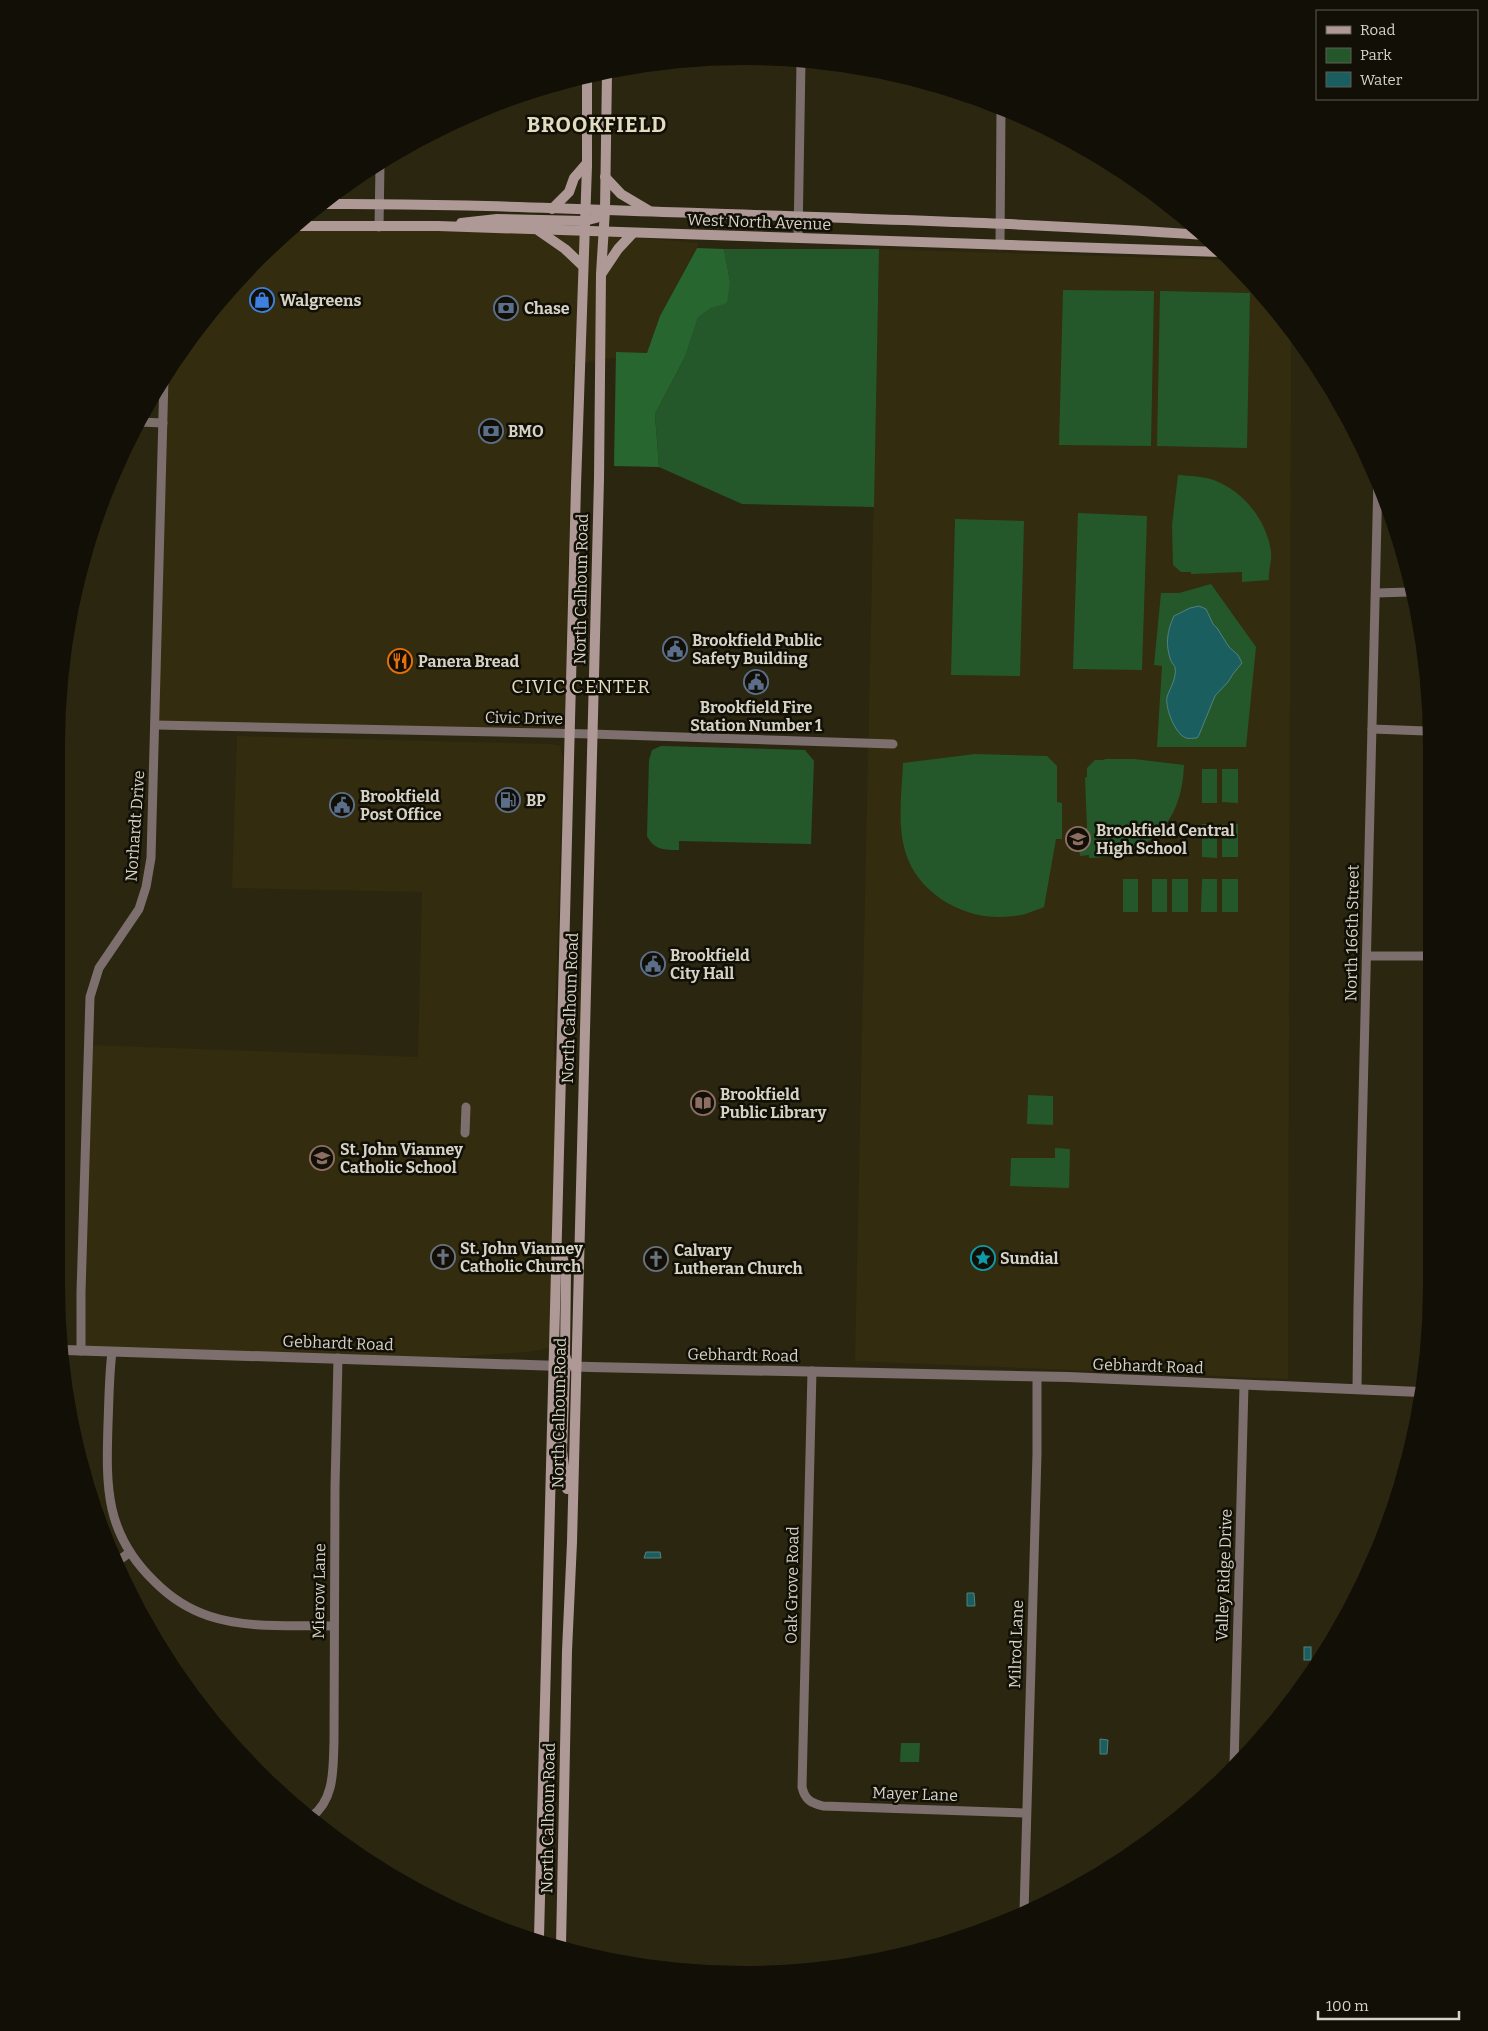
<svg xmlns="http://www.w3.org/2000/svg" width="1488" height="2031" font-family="Bitter,serif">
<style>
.built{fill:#332c0f}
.green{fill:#24582a}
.forest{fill:#27662f}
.water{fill:#1b5e5f;stroke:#53817e}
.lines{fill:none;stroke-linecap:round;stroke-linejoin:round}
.minor{stroke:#7c6f6e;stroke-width:9}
.tertiary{stroke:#7c6f6e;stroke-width:10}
.secondary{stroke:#ae9996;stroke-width:10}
.labels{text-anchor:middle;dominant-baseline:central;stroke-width:5;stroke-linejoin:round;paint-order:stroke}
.street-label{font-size:16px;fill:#d6d3c6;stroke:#110f06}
.poi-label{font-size:16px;font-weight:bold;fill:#d6d3c6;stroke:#110f06;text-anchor:start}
.quarter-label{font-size:19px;letter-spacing:1px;fill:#e2dcc1;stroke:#110f06}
.district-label{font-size:21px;font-weight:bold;letter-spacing:1px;fill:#e2dcc1;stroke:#110f06}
</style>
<rect width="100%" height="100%" fill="#2b2610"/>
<!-- built -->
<g class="built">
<polygon points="296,226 572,232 699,243 660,316 647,353 573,364 565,714 558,734 155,725 164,378 172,362 227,290"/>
<polygon points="879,249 1228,260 1291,327 1288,1379 855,1361"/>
<polygon points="237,736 552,744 560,746 563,758 554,1060 562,1061 555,1347 528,1352 409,1360 81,1351 88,1045 418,1057 422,892 232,888"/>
</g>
<!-- green -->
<g class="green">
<polygon points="724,249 879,249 874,507 742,504 659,467 655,414 685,357 698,318 711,308 730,281"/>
<polygon points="1063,290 1154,291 1151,446 1059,445"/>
<polygon points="1160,291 1250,293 1247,448 1157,446"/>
<path d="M1178,475C1190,476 1204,476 1216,481C1245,493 1266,520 1271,551C1272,563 1268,570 1269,580L1242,582V572L1191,574V572H1181L1173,565L1172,525Z"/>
<polygon points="1078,513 1147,516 1142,670 1073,669"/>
<polygon points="955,519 1024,521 1020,676 951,675"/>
<polygon points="1211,584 1256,647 1246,747 1157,747 1162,666 1154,665 1161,593 1179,593"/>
<path d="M661,746L805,750L814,761L811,844L679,841V850C664,850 654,850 647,836L649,760L652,750Z"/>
<path d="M975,754L1047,756L1057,766V802L1062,803V839H1056L1044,907C1034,911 1025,915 1014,916C969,923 918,896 905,851C897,823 902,791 903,763Z"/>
<path d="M1105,759H1134L1184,765C1182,824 1149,857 1089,858V855L1080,856L1077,829L1087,828L1085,778L1087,777V768L1095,760H1104Z"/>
<rect x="1202" y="769" width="15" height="34"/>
<polygon points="1222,769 1238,769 1238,803 1222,802"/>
<polygon points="1202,824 1217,824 1217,858 1202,857"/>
<rect x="1222" y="824" width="16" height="33"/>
<rect x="1123" y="879" width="15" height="33"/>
<rect x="1152" y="879" width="15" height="33"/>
<rect x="1172" y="879" width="16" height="33"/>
<polygon points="1202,879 1217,879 1217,912 1201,912"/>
<rect x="1222" y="879" width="16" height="33"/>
<polygon points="1028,1095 1053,1096 1053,1125 1027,1124"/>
<polygon points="1055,1148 1070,1149 1069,1188 1010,1186 1011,1158 1055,1158"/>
<polygon points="901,1743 920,1743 919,1762 900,1762"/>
</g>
<!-- forest -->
<polygon class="forest" points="697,248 724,249 730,281 727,303 711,308 698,318 685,357 655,414 659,467 614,466 616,352 647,353 660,316"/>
<!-- water -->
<g class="water">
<path d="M1199,606L1206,609L1213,624L1217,628L1229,647L1238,655L1242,663L1233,674L1228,682L1215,696L1199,735L1197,738C1193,738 1190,739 1186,738C1175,734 1165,708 1167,697C1170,688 1177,678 1175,667C1175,667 1171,661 1171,661C1165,645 1167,631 1174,616L1190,608Z"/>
<polygon points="646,1552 660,1552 661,1558 644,1558"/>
<polygon points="967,1593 974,1593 975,1606 967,1606"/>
<rect x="1304" y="1647" width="7" height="13"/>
<polygon points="1100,1739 1108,1740 1107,1754 1100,1754"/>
</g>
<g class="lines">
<!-- minor -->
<g class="minor">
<polyline points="379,227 380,165"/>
<polyline points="798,238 801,61"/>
<polyline points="1000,245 1001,109"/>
<polyline points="140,422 163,423"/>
<polyline points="1376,593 1409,592"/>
<polyline points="155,725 592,734 893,744"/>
<polyline points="1372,729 1426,731"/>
<polyline points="1367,956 1428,956"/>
<polyline points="465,1133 466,1107"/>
<polyline points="81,1351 81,1292 90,997 99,968 139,909 146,887 151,858 164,378"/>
<path d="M112,1352C109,1376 109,1400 108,1424C106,1488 105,1534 155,1582C170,1597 188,1609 209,1616C248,1629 293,1625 334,1626"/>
<path d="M812,1371L802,1787C805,1800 811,1803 823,1806L1025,1813"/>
<polyline points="1357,1389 1358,1305 1378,478"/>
<polyline points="115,1563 129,1553"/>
<polyline points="1234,1766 1244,1385"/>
<path d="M311,1817C335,1800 333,1768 334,1742L335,1487L338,1358"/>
<polyline points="1024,1913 1037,1454 1037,1377"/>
</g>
<!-- tertiary -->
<polyline class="tertiary" points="65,1350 590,1367 1068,1377 1420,1392"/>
<!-- secondary -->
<g class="secondary">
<polyline points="605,177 621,194 648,210"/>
<path d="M319,204C445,203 572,209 698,213C867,219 1036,223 1205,235"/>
<polyline points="552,209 569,192 574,178 587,163"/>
<polyline points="461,223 497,219 584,221 596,218 605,210"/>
<polyline points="296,226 438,226 1221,252"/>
<polyline points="539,231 565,249 583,266"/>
<polyline points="602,273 618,249 632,234"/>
<polyline points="560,1248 566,1271 565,1355 567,1362 575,1366"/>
<polyline points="555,1365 565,1372 562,1451 567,1489"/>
<polyline points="539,1937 576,485 587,166 587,76"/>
<polyline points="561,1945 567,1651 572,1542 599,479 601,274 605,210 607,73"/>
</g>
</g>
<!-- icons -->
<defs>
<symbol id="shop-ring" viewBox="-11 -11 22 22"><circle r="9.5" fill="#110f06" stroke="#3f7fe0" stroke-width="1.5"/><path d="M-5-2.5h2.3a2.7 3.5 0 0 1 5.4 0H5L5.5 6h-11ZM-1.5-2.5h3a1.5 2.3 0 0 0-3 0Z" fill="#3f7fe0"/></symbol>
<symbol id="bank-ring" viewBox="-11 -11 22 22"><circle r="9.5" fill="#110f06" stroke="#5c6f8a" stroke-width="1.5"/><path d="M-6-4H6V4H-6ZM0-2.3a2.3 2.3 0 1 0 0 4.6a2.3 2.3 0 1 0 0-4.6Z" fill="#5c6f8a"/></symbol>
<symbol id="civic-ring" viewBox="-11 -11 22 22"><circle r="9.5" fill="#110f06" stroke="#5c6f8a" stroke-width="1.5"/><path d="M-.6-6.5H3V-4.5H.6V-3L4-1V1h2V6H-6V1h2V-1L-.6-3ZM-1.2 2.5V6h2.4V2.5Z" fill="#5c6f8a"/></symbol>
<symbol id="restaurant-ring" viewBox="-11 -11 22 22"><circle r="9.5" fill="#110f06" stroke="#e8710a" stroke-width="1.5"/><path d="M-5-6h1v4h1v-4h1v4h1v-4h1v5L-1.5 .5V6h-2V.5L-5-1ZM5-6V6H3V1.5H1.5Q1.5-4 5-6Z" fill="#e8710a"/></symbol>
<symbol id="fuel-ring" viewBox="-11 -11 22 22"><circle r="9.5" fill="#110f06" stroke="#5c6f8a" stroke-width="1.5"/><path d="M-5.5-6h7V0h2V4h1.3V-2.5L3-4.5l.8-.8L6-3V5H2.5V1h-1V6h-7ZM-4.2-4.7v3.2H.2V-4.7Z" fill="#5c6f8a"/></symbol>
<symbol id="school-ring" viewBox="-11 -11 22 22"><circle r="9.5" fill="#110f06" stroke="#8d6e63" stroke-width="1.5"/><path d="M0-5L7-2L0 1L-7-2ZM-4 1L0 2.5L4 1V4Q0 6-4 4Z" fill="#8d6e63"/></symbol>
<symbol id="library-ring" viewBox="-11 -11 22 22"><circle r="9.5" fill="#110f06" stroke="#8d6e63" stroke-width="1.5"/><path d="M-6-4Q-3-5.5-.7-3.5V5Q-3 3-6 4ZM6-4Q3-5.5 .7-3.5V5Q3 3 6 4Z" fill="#8d6e63"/></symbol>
<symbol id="church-ring" viewBox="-11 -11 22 22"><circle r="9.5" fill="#110f06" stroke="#6b7280" stroke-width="1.5"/><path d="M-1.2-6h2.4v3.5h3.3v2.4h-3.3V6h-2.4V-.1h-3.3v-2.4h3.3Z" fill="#6b7280"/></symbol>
<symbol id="sight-ring" viewBox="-11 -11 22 22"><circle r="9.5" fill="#110f06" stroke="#0f9aa8" stroke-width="1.5"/><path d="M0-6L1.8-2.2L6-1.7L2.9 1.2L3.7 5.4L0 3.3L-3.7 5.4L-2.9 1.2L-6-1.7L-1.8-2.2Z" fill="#0f9aa8"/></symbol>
</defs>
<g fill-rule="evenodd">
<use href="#shop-ring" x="248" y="286" width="28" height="28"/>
<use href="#bank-ring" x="492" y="294" width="28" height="28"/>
<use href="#bank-ring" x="477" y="417" width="28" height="28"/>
<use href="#civic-ring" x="661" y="635" width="28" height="28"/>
<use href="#restaurant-ring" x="386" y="647" width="28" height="28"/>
<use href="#civic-ring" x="742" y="668" width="28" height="28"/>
<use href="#fuel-ring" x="494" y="786" width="28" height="28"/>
<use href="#civic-ring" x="328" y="791" width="28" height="28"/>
<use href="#school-ring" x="1064" y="825" width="28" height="28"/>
<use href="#civic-ring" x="639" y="950" width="28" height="28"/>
<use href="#library-ring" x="689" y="1089" width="28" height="28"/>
<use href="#school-ring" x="308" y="1144" width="28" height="28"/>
<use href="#church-ring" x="429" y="1243" width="28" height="28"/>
<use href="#sight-ring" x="969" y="1244" width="28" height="28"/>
<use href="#church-ring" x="642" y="1245" width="28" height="28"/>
</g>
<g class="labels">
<!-- street labels -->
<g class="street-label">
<text transform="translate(759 222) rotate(2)">West North Avenue</text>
<text transform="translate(581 589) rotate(-89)">North Calhoun Road</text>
<text transform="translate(524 718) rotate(1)">Civic Drive</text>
<text transform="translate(135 826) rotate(-86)">Norhardt Drive</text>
<text transform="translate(1352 933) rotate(-89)">North 166th Street</text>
<text transform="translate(570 1008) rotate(-88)">North Calhoun Road</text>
<text transform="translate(338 1343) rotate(2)">Gebhardt Road</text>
<text transform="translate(743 1355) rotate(1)">Gebhardt Road</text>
<text transform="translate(1148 1366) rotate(2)">Gebhardt Road</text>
<text transform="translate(559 1413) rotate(-89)">North Calhoun Road</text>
<text transform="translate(1224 1575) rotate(-88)">Valley Ridge Drive</text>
<text transform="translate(792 1585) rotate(-89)">Oak Grove Road</text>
<text transform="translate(319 1591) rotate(-89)">Mierow Lane</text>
<text transform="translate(1016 1644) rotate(-88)">Milrod Lane</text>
<text transform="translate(915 1794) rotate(2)">Mayer Lane</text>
<text transform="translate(548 1818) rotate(-89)">North Calhoun Road</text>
</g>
<!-- poi labels -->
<g class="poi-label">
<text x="280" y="300">Walgreens</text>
<text x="524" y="308">Chase</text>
<text x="508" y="431">BMO</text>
<text x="692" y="640">Brookfield Public<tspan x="692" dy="18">Safety Building</tspan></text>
<text x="418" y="661">Panera Bread</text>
<text x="756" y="707" text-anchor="middle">Brookfield Fire<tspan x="756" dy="18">Station Number 1</tspan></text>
<text x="360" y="796">Brookfield<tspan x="360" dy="18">Post Office</tspan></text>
<text x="526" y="800">BP</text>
<text x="1096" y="830">Brookfield Central<tspan x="1096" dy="18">High School</tspan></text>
<text x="670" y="955">Brookfield<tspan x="670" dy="18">City Hall</tspan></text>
<text x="720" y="1094">Brookfield<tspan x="720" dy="18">Public Library</tspan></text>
<text x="340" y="1149">St. John Vianney<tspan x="340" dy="18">Catholic School</tspan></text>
<text x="460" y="1248">St. John Vianney<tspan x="460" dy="18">Catholic Church</tspan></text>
<text x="674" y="1250">Calvary<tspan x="674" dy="18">Lutheran Church</tspan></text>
<text x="1000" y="1258">Sundial</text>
</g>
<!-- quarter labels -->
<g class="quarter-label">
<text x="581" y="686">CIVIC CENTER</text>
</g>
<!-- district labels -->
<g class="district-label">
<text x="597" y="125">BROOKFIELD</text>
</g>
</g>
<!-- crop -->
<path d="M0 0H1488V2031H0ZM744 65H744A679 679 0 0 1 1423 744V1287A679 679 0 0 1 744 1966H744A679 679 0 0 1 65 1287V744A679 679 0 0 1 744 65Z" fill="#110f06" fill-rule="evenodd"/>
<!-- legend -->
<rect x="1316" y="10" width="162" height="90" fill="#110f06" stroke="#605d53"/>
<rect x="1326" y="26" width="25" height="8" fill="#ae9996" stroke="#605d53"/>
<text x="1360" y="35" font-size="15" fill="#d6d3c6">Road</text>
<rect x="1326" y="48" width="25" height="15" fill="#24582a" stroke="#605d53"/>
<text x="1360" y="60" font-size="15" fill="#d6d3c6">Park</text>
<rect x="1326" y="72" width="25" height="15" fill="#1b5e5f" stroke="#605d53"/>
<text x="1360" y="85" font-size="15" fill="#d6d3c6">Water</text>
<!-- scale -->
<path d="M1318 2011v8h141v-8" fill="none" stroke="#d6d3c6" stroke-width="2.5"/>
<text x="1326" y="2011" font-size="15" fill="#d6d3c6" stroke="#110f06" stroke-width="4" paint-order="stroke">100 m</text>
</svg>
